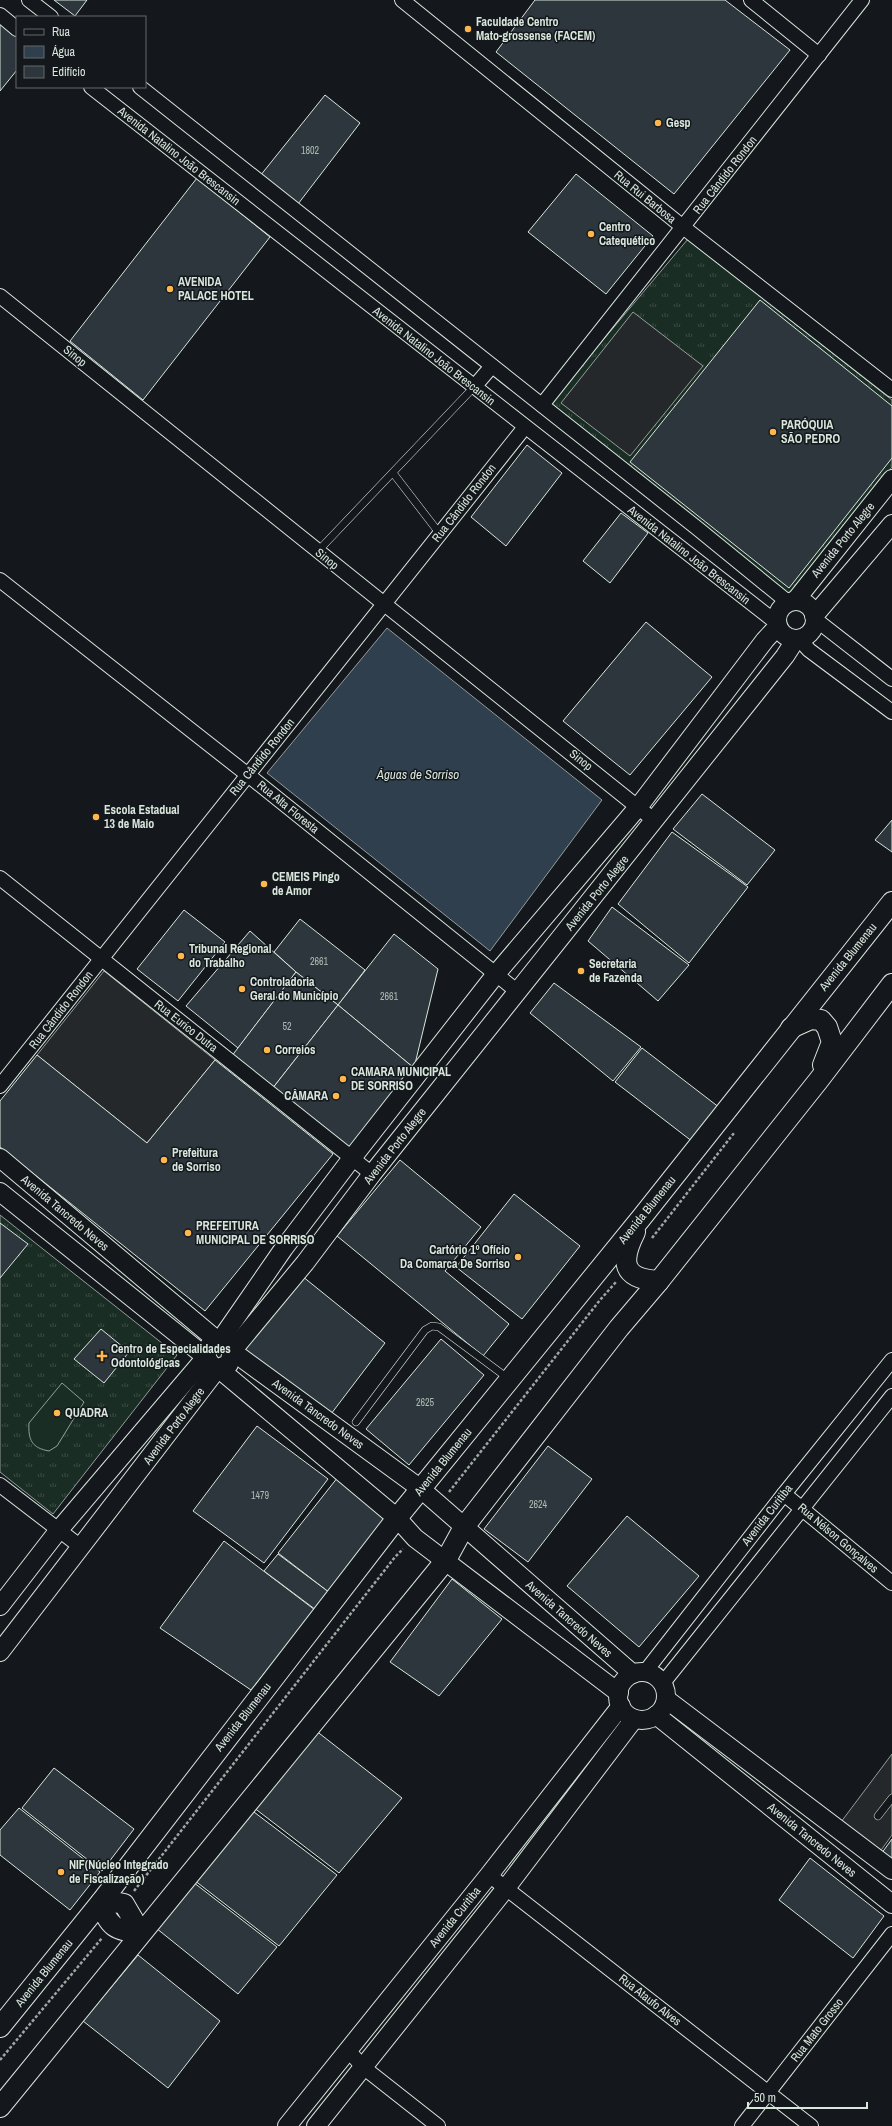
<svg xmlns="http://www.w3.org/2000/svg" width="892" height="2126" font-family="'Archivo Narrow',sans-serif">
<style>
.grass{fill:url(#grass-tufts);stroke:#939e99}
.pitch{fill:#1a2d24;stroke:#939e99}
.parking{fill:#24282b;stroke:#939e99}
.water{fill:#2f3f4d;stroke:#939e99}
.building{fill:#2c363c;stroke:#d8e6dc}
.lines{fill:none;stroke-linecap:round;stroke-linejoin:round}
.service-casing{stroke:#d8e6dc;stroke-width:8}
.minor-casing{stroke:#d8e6dc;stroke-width:16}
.tertiary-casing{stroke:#d8e6dc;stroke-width:20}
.secondary-casing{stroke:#d8e6dc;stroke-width:22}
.path{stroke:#9da8a2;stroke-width:2.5;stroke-dasharray:3 2;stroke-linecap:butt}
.service{stroke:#14181c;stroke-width:7}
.minor{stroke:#14181c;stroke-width:14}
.tertiary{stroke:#14181c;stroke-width:18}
.secondary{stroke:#14181c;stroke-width:20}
.poi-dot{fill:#ffb74d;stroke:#14181c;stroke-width:1.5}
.labels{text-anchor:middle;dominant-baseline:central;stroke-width:3;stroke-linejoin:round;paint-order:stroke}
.number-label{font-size:10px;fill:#adbab4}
.poi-label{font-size:12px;font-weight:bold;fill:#d8e6dc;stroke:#14181c;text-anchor:start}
.street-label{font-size:12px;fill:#d8e6dc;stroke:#14181c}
.water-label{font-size:13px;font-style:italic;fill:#d8e6dc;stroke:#14181c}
</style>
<defs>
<pattern id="grass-tufts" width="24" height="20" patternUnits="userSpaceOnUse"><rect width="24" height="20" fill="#1a2d24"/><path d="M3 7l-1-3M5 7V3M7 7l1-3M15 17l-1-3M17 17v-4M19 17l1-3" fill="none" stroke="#3b4b43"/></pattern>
</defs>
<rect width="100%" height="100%" fill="#14181c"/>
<!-- grass -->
<g class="grass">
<polygon points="688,239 892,400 892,467 789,595 550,403"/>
<polygon points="0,1215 177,1355 53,1514 0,1472"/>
</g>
<!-- pitch -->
<path class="pitch" d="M62,1383L84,1402L57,1446L49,1451C32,1448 28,1440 29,1423Z"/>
<!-- parking -->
<g class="parking">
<polygon points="633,312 703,366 630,456 561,403"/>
<polygon points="104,971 215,1060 147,1143 37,1055"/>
<polygon points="892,1754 892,1835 879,1853 841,1822"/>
</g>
<!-- water -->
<polygon class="water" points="387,628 602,800 490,951 267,773"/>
<!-- building -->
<g class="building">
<polygon points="54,0 87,0 75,16"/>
<polygon points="535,0 725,0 790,50 674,194 496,52"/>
<polygon points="0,21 17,34 17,70 0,91"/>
<polygon points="325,95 360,123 298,204 260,176"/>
<polygon points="576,174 653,236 606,294 528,232"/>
<polygon points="197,178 270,237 143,400 70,341"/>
<polygon points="760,300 892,406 892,458 789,588 630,462"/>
<polygon points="527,445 562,473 506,546 471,517"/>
<polygon points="621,513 648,533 610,583 583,561"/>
<polygon points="646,622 712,677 630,775 563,721"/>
<polygon points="702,794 775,850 747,885 673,829"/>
<polygon points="892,820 892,852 875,840"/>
<polygon points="672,832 748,887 689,963 618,904"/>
<polygon points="612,907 689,965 658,1001 588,941"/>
<polygon points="184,910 225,942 178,1001 137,969"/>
<polygon points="300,919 365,970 338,1005 296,972 274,952"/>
<polygon points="250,931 296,972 238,1048 186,1006"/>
<polygon points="394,934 438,969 414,1068 338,1005"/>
<polygon points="296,972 338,1005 272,1089 231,1057"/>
<polygon points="554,983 641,1047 613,1081 530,1013"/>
<polygon points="338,1005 414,1068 348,1150 272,1089"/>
<polygon points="642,1048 720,1108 693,1142 615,1082"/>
<polygon points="37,1055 147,1143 215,1060 333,1154 205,1311 0,1147 0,1101"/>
<polygon points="400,1160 481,1227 445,1271 509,1324 483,1356 337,1236"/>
<polygon points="514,1194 580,1246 522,1319 456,1267"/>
<polygon points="0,1223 28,1244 0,1278"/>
<polygon points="302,1276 385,1343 331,1414 244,1350"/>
<polygon points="101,1329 129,1352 104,1383 74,1359"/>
<polygon points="441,1339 484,1375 409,1465 366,1429"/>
<polygon points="257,1426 328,1479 264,1563 193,1511"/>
<polygon points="548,1446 592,1479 528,1562 484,1529"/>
<polygon points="338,1477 391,1519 330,1593 278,1553"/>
<polygon points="627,1516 699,1576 639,1647 567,1586"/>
<polygon points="224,1541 315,1610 251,1690 160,1628"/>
<polygon points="278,1554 330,1593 316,1610 264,1571"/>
<polygon points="452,1579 502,1619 439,1696 390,1662"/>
<polygon points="315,1730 402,1798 339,1873 253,1807"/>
<polygon points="54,1768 134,1829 102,1871 22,1808"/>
<polygon points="19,1808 100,1872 70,1910 0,1855 0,1830"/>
<polygon points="250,1809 337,1875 279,1946 194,1880"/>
<polygon points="892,1839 892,1863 881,1854"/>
<polygon points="810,1858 884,1916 853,1958 779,1900"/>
<polygon points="193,1882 277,1947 238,1994 156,1928"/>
<polygon points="138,1955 220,2021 168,2088 83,2021"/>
</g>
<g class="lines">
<defs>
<g id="service">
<polyline points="393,473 440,534"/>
<polyline points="318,551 474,387"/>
<polyline points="356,1422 425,1330 432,1326 439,1327 509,1379"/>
<polyline points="878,1816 892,1798"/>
</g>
<g id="minor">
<polyline points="29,0 51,17"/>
<polyline points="402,0 683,227 892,390"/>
<polyline points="751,0 819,55"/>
<polyline points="0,15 17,29"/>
<polyline points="91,87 777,623"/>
<polyline points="140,87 697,528 789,603"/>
<polyline points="0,296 655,821"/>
<polyline points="474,387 492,366"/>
<polyline points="542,405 862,0"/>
<polyline points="0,580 248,775 518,992"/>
<polyline points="815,619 892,679"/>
<polyline points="799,639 809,650 892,712"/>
<polyline points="0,878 372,1174"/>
<polyline points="0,1086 525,427"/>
<polyline points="0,1485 81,1547"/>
<polyline points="784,1494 892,1583"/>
<polyline points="645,1672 784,1494 892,1360"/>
<polyline points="663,1683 892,1396"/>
<polyline points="489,1875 811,2126"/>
<polyline points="347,2049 363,2067 438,2126"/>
<polyline points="742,2126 892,1934"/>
</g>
<g id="tertiary">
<polyline points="795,601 892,479"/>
<circle cx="796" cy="620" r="19"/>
<polyline points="814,616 892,524"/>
<polyline points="0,1158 219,1342 227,1345 232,1351 421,1489 633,1674"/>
<polyline points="0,1192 206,1357 213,1367 218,1368 397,1518 415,1538 619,1693"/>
<polyline points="0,1606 58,1531 206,1357 209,1346 219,1342 284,1248 352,1158 496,974 639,806 765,640 778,626"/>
<polyline points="0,1652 218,1368 229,1364 232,1351 305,1263 372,1174 785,656 796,639"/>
<circle cx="642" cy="1696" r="24"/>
<polyline points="666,1699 892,1870"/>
<polyline points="656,1715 892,1904"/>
<polyline points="287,2126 489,1875 621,1706"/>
<polyline points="316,2126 506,1888 634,1719"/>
</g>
<g id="secondary">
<polyline points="791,1028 811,1019 821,1020 827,1027 832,1042 823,1065"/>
<path d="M635,1232C620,1262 622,1279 659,1281"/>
<path d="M109,1901L124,1904L141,1933C116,1930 108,1928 101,1902Z"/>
<polyline points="0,2027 101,1902 397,1518 642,1217 892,902"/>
<polyline points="0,2107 446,1560 464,1527 619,1328 659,1281 818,1081 892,984"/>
</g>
</defs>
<!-- service casing -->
<use href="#service" class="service-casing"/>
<!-- minor casing -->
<use href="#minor" class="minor-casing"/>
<!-- tertiary casing -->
<use href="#tertiary" class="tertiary-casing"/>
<!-- secondary casing -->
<use href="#secondary" class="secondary-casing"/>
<!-- path -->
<g class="path">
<polyline points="652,1238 734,1133"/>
<polyline points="449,1492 600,1300 616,1282"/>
<polyline points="134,1891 395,1557 403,1549"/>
<polyline points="0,2060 102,1938"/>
</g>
<!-- service -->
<use href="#service" class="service"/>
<!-- minor -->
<use href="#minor" class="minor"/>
<!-- tertiary -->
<use href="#tertiary" class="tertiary"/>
<!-- secondary -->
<use href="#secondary" class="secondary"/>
</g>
<!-- markers -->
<g class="poi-dot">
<circle cx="468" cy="29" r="4"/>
<circle cx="658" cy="123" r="4"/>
<circle cx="591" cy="234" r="4"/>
<circle cx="170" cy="289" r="4"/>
<circle cx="773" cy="432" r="4"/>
<circle cx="96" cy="817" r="4"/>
<circle cx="264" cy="884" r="4"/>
<circle cx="181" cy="956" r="4"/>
<circle cx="581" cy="971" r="4"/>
<circle cx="242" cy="989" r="4"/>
<circle cx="267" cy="1050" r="4"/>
<circle cx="343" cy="1079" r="4"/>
<circle cx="336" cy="1096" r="4"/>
<circle cx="164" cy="1160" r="4"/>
<circle cx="188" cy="1233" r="4"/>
<circle cx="518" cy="1257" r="4"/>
<path d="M100 1350h4v4h4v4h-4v4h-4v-4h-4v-4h4z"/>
<circle cx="57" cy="1413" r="4"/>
<circle cx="61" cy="1872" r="4"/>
</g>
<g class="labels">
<!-- number labels -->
<g class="number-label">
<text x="310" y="150">1802</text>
<text x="319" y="961">2661</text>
<text x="389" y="996">2661</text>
<text x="287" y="1026">52</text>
<text x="425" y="1402">2625</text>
<text x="260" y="1495">1479</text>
<text x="538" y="1504">2624</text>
</g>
<!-- poi labels -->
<g class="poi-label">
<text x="476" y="22">Faculdade Centro<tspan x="476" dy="14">Mato-grossense (FACEM)</tspan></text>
<text x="666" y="123">Gesp</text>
<text x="599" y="227">Centro<tspan x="599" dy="14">Catequético</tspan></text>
<text x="178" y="282">AVENIDA<tspan x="178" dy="14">PALACE HOTEL</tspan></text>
<text x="781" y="425">PARÓQUIA<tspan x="781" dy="14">SÃO PEDRO</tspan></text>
<text x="104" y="810">Escola Estadual<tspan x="104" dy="14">13 de Maio</tspan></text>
<text x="272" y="877">CEMEIS Pingo<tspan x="272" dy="14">de Amor</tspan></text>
<text x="189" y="949">Tribunal Regional<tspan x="189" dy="14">do Trabalho</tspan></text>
<text x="589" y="964">Secretaria<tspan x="589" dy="14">de Fazenda</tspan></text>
<text x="250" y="982">Controladoria<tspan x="250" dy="14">Geral do Município</tspan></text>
<text x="275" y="1050">Correios</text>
<text x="351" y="1072">CAMARA MUNICIPAL<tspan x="351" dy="14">DE SORRISO</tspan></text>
<text x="328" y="1096" text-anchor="end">CÂMARA</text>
<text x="172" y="1153">Prefeitura<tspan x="172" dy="14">de Sorriso</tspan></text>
<text x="196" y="1226">PREFEITURA<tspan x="196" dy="14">MUNICIPAL DE SORRISO</tspan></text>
<text x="510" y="1250" text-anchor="end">Cartório 1º Ofício<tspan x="510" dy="14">Da Comarca De Sorriso</tspan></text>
<text x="111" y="1349">Centro de Especialidades<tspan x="111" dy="14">Odontológicas</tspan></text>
<text x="65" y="1413">QUADRA</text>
<text x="69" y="1865">NIF(Núcleo Integrado<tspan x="69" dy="14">de Fiscalização)</tspan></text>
</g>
<!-- street labels -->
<g class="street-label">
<text transform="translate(179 156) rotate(38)">Avenida Natalino João Brescansin</text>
<text transform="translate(725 175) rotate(-52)">Rua Cândido Rondon</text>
<text transform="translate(645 197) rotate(39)">Rua Rui Barbosa</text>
<text transform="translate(75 356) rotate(39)">Sinop</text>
<text transform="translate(434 356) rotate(38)">Avenida Natalino João Brescansin</text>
<text transform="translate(464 503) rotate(-52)">Rua Cândido Rondon</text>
<text transform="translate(843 540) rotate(-51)">Avenida Porto Alegre</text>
<text transform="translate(689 555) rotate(38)">Avenida Natalino João Brescansin</text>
<text transform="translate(327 559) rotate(39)">Sinop</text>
<text transform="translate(262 757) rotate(-51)">Rua Cândido Rondon</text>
<text transform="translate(581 760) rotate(38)">Sinop</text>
<text transform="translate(288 807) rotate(39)">Rua Alta Floresta</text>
<text transform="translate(597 893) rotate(-51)">Avenida Porto Alegre</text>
<text transform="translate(848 957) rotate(-51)">Avenida Blumenau</text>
<text transform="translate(61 1010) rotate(-52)">Rua Cândido Rondon</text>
<text transform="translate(186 1026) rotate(38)">Rua Eurico Dutra</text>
<text transform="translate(395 1146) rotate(-52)">Avenida Porto Alegre</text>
<text transform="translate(647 1210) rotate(-51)">Avenida Blumenau</text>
<text transform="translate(65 1213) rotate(40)">Avenida Tancredo Neves</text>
<text transform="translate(318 1414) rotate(36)">Avenida Tancredo Neves</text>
<text transform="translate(174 1426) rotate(-53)">Avenida Porto Alegre</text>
<text transform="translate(443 1462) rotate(-51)">Avenida Blumenau</text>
<text transform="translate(767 1515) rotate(-52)">Avenida Curitiba</text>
<text transform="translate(838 1538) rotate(40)">Rua Nélson Gonçalves</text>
<text transform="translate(569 1619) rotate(41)">Avenida Tancredo Neves</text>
<text transform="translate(243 1717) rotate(-52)">Avenida Blumenau</text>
<text transform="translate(812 1840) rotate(39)">Avenida Tancredo Neves</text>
<text transform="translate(455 1917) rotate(-51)">Avenida Curitiba</text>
<text transform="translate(44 1973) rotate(-51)">Avenida Blumenau</text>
<text transform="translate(650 2000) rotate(38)">Rua Ataufo Alves</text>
<text transform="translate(817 2030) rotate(-52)">Rua Mato Grosso</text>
</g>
<!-- water labels -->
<g class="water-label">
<text x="418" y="774">Águas de Sorriso</text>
</g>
</g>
<!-- legend -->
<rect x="16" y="16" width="130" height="72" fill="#14181c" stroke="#626a69"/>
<rect x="24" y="29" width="20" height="6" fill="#14181c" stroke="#626a69"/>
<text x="52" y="36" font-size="12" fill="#d8e6dc">Rua</text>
<rect x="24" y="46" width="20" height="12" fill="#2f3f4d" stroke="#626a69"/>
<text x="52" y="56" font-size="12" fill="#d8e6dc">Água</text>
<rect x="24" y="66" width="20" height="12" fill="#2c363c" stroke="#626a69"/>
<text x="52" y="76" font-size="12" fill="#d8e6dc">Edifício</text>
<!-- scale -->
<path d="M748 2102v6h119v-6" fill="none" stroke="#d8e6dc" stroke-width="2"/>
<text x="754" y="2102" font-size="12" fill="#d8e6dc" stroke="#14181c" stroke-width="3" paint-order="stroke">50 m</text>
</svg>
